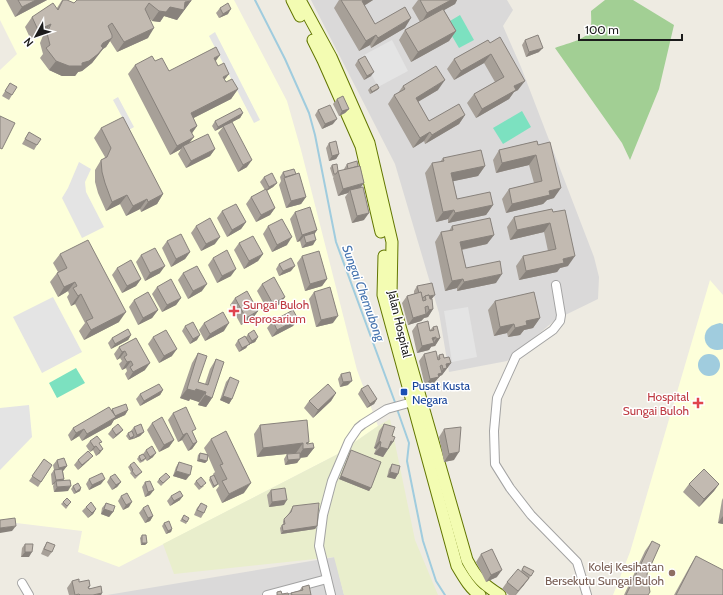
<svg xmlns="http://www.w3.org/2000/svg" width="723" height="595" font-family="Cabin,sans-serif">
<style>
.residential{fill:#dad9d9}
.education{fill:#fdffda}
.farmland{fill:#e9eecc}
.forest{fill:#a2cf94}
.pitch{fill:#7ce1c0}
.parking{fill:#e4e4e4}
.water{fill:#a0ccde}
.lines{fill:none;stroke-linecap:round;stroke-linejoin:round}
.stream{stroke:#a0ccde;stroke-width:2}
.street-casing{stroke:#a3a3a3;stroke-width:10}
.secondary-casing{stroke:#627601;stroke-width:13}
.street{stroke:#fff;stroke-width:8}
.secondary{stroke:#f3fcb2;stroke-width:11}
.wall{fill:#a7a098}
.shaded-wall{fill:#88827c}
.building{fill:#c2bab1;stroke:#88827c}
.health-dot{fill:#e0444e;stroke:#fff;stroke-width:1.5}
.transit-dot{fill:#1a4fb4;stroke:#fff;stroke-width:1.5}
.education-dot{fill:#8d6e63;stroke:#fff;stroke-width:1.5}
.labels{text-anchor:middle;dominant-baseline:central;stroke-width:3;stroke-linejoin:round;paint-order:stroke}
.health-label{font-size:12px;fill:#be3a42;stroke:#fff;text-anchor:start}
.street-label{font-size:12px;fill:#1c1c1c;stroke:#fff}
.transit-label{font-size:12px;fill:#164399;stroke:#fff;text-anchor:start}
.education-label{font-size:12px;fill:#785e54;stroke:#fff;text-anchor:end}
.water-label{font-size:13px;font-style:italic;fill:#4674af;stroke:#fff}
</style>
<rect width="100%" height="100%" fill="#eeebe2"/>
<!-- residential -->
<g class="residential">
<polygon points="311,0 507,0 513,10 503,26 521,67 594,257 599,277 598,299 555,320 507,361 449,372 439,313 395,164"/>
<polygon points="335,557 344,595 107,595"/>
</g>
<!-- education -->
<g class="education">
<polygon points="0,0 234,0 287,101 301,150 357,370 378,426 336,455 119,567 78,552 82,531 0,521 0,70 17,54 0,20"/>
<polygon points="710,280 723,295 723,595 613,595 630,552"/>
</g>
<!-- farmland -->
<polygon class="farmland" points="390,419 415,540 438,595 344,595 334,557 174,574 163,544 336,455 378,426"/>
<!-- forest -->
<path class="forest" d="M605,0H633L674,25L659,89L630,160L622,143L555,48C564,44 587,40 590,30C592,24 591,17 591,11Z"/>
<!-- pitch -->
<g class="pitch">
<polygon points="460,15 474,40 459,48 445,24"/>
<polygon points="522,111 531,127 503,144 493,128"/>
<polygon points="76,368 85,383 57,398 49,383"/>
</g>
<!-- parking -->
<g class="parking">
<polygon points="215,32 260,120 254,123 209,36"/>
<polygon points="392,40 408,71 378,87 362,56"/>
<polygon points="118,97 134,127 129,130 113,100"/>
<polygon points="79,162 91,169 85,182 86,192 104,227 82,238 62,198 68,188"/>
<polygon points="53,297 82,352 42,373 13,317"/>
<polygon points="468,307 477,357 452,362 444,311"/>
<polygon points="29,405 32,437 0,470 0,408"/>
</g>
<!-- water -->
<g class="water">
<path d="M720,323L723,324V349C704,356 695,327 720,323Z"/>
<circle cx="709" cy="365" r="11"/>
</g>
<g class="lines">
<!-- stream -->
<g class="stream">
<polyline points="255,0 285,59 309,113 315,135 336,242 396,405"/>
<polyline points="397,409 409,443 407,461 423,541 436,581 445,595"/>
</g>
<defs>
<g id="street">
<polyline points="556,285 561,315 560,321 553,330 516,356 497,398 494,431 495,464 510,488 531,515 577,562 587,595"/>
<polyline points="22,583 29,595"/>
<polyline points="267,595 327,579"/>
<polyline points="331,595 319,546 323,515 332,481 349,441 358,428 363,424 387,409 416,401"/>
</g>
<g id="secondary">
<polyline points="292,0 300,16"/>
<path d="M300,0L331,57L369,143L392,242L391,295L467,560C477,579 483,584 500,595"/>
<polyline points="313,40 323,60 361,146 381,232"/>
<path d="M384,256L383,295L457,566C463,576 470,589 480,595"/>
</g>
</defs>
<!-- street casing -->
<use href="#street" class="street-casing"/>
<!-- secondary casing -->
<use href="#secondary" class="secondary-casing"/>
<!-- street -->
<use href="#street" class="street"/>
<!-- secondary -->
<use href="#secondary" class="secondary"/>
</g>
<!-- wall -->
<g class="wall">
<polygon points="6,0 47,0 15,17"/>
<polygon points="62,0 74,3 191,1 177,20 164,16 160,22 152,21 150,19 148,38 117,52 110,41 106,47 103,49 92,63 82,71 78,72 75,76 62,76 49,70 40,58 43,54 40,43 44,33 31,40 25,27 32,17 57,8"/>
<polygon points="339,0 373,0 364,6 375,24 405,28 371,48 370,45 359,51 334,8"/>
<polygon points="418,0 457,0 455,4 444,10 456,31 449,41 411,62 399,40 405,30 420,22 412,8"/>
<polygon points="220,8 228,14 219,18 216,13"/>
<polygon points="488,40 518,90 514,92 509,99 476,118 467,103 474,94 495,82 484,63 454,80 447,69 454,59"/>
<polygon points="525,40 539,52 526,57 522,45"/>
<polygon points="358,60 371,76 364,80 355,65"/>
<polygon points="155,61 169,71 215,62 226,82 238,89 231,99 193,118 197,126 192,133 189,143 215,149 210,156 186,168 178,154 181,149 170,155 128,74 135,65"/>
<polygon points="10,83 12,95 9,100 2,96"/>
<polygon points="403,86 438,90 418,102 429,121 465,115 459,124 425,144 424,141 413,148 388,104 394,95 398,93"/>
<polygon points="370,88 379,88 377,90 370,94 368,90"/>
<polygon points="337,99 349,109 345,113 339,116 333,104"/>
<polygon points="318,110 333,124 322,129 315,115"/>
<polygon points="243,113 240,118 232,122 247,167 238,172 218,133 223,127 215,131 212,126 215,121"/>
<polygon points="101,128 163,194 157,204 141,212 140,209 126,216 120,204 106,211 98,193 95,182 95,170 101,160 104,159 105,157 94,138"/>
<polygon points="29,132 37,145 34,150 22,144"/>
<polygon points="537,141 554,198 547,200 543,204 506,213 502,199 509,189 534,183 529,165 496,173 493,160 499,150"/>
<polygon points="329,143 339,154 336,159 329,161 326,148"/>
<polygon points="443,158 485,166 478,176 453,181 457,199 493,205 486,215 448,223 448,219 436,222 425,173 432,163 440,162"/>
<polygon points="347,164 361,188 364,220 352,223 345,197 348,193 338,196 333,178 334,176 333,177 330,168 332,165 338,171 344,170 344,169"/>
<polygon points="283,172 296,174 306,197 301,204 286,208 279,185 281,181 280,177"/>
<polygon points="264,177 277,183 273,187 266,191 275,208 270,215 256,222 246,204 251,197 265,190 260,182"/>
<polygon points="552,209 568,266 560,268 557,272 519,280 516,266 523,256 548,251 544,232 510,240 507,227 514,217"/>
<polygon points="222,211 246,222 241,229 227,237 217,218"/>
<polygon points="295,212 317,230 314,234 313,245 302,248 300,241 297,242 290,219"/>
<polygon points="196,226 215,244 201,251 191,233"/>
<polygon points="268,226 287,245 272,252 263,234"/>
<polygon points="452,226 494,235 487,244 462,250 466,268 496,283 457,291 457,288 445,291 435,242 441,232 449,231"/>
<polygon points="167,241 190,252 185,259 171,267 162,248"/>
<polygon points="239,243 263,254 258,261 244,269 234,250"/>
<polygon points="60,254 119,322 84,340 79,331 85,323 75,304 71,306 67,297 69,294 68,291 58,297 50,282 57,273 58,272 53,263"/>
<polygon points="141,255 160,273 145,281 136,262"/>
<polygon points="302,256 327,279 322,286 305,291 297,263"/>
<polygon points="213,258 231,276 217,283 208,265"/>
<polygon points="279,264 291,271 279,276 276,269"/>
<polygon points="117,268 141,279 136,286 122,293 112,275"/>
<polygon points="183,273 202,291 188,299 178,280"/>
<polygon points="262,284 285,297 280,304 268,311 257,291"/>
<polygon points="417,286 431,299 433,309 428,317 424,318 421,321 408,325 402,303 407,296 414,294 414,291"/>
<polygon points="157,287 181,298 176,305 162,312 152,294"/>
<polygon points="314,292 333,323 316,327 309,299"/>
<polygon points="235,298 258,311 253,318 241,325 230,305"/>
<polygon points="134,300 158,310 152,318 138,325 129,307"/>
<polygon points="495,301 540,318 533,328 524,330 520,335 508,337 507,333 494,336 488,310"/>
<polygon points="298,319 293,326 272,337 267,328 273,321"/>
<polygon points="204,323 224,331 205,341 199,330"/>
<polygon points="417,324 430,330 433,327 440,338 435,346 431,346 429,350 417,353 412,331"/>
<polygon points="185,326 197,340 190,344 182,331"/>
<polygon points="248,334 258,337 255,342 248,345 246,348 239,352 235,345 238,340 246,337"/>
<polygon points="131,335 128,340 111,349 108,343 112,338"/>
<polygon points="153,337 172,356 159,363 148,344"/>
<polygon points="136,338 145,370 128,380 125,374 127,371 126,368 122,370 119,364 122,361 120,358 117,360 114,354 119,347"/>
<polygon points="198,353 198,382 205,384 210,369 216,359 212,398 206,407 198,405 199,402 190,399 189,401 180,398 192,363"/>
<polygon points="424,354 438,357 439,355 451,363 442,375 440,376 433,384 425,386 419,361"/>
<polygon points="341,374 348,385 340,387 338,379"/>
<polygon points="230,377 232,399 229,404 220,400 226,382"/>
<polygon points="361,389 377,399 374,404 367,408 358,394"/>
<polygon points="163,390 160,395 140,406 136,399 140,394"/>
<polygon points="336,393 331,401 313,418 304,408 309,401"/>
<polygon points="112,409 128,410 125,415 114,420 111,425 82,441 79,436 71,441 68,435 73,428 112,411"/>
<polygon points="173,413 193,433 197,442 192,449 188,451 182,440 178,442 168,420"/>
<polygon points="152,423 174,440 169,447 159,452 147,430"/>
<polygon points="384,424 392,436 393,442 383,457 374,454 376,449 374,448 379,431"/>
<polygon points="260,425 308,444 314,448 307,457 300,458 297,463 285,465 284,459 287,454 296,453 257,457 254,434"/>
<polygon points="134,427 144,432 140,436 133,439 133,438 129,440 126,436 128,433 130,432"/>
<polygon points="112,429 123,430 119,434 113,439 108,434"/>
<polygon points="444,429 454,460 444,462 439,437"/>
<polygon points="211,439 244,493 222,503 216,490 219,486 218,484 216,486 213,488 209,480 210,477 214,476 213,474 215,472 208,456 207,461 205,463 197,461 198,455 200,453 207,454 204,448"/>
<polygon points="90,441 100,444 100,453 96,456 93,450 90,452 86,446"/>
<polygon points="146,450 153,457 147,461 145,459 144,461 140,463 137,459 139,456 143,454"/>
<polygon points="351,450 371,488 369,491 339,479 350,453"/>
<polygon points="44,459 52,465 38,487 29,481"/>
<polygon points="57,460 67,466 63,471 64,479 62,481 68,491 54,492 53,486 54,484 52,485 51,474 54,470 53,465"/>
<polygon points="78,460 89,460 78,470 74,465"/>
<polygon points="179,462 186,480 173,476 176,467"/>
<polygon points="392,464 398,474 395,479 387,477 389,469"/>
<polygon points="130,465 142,472 135,479 130,473 131,472 128,467"/>
<polygon points="110,477 121,482 117,487 112,490 107,482"/>
<polygon points="89,479 101,484 89,490 86,484"/>
<polygon points="159,479 168,479 161,486 157,482"/>
<polygon points="196,481 204,486 199,490 194,484"/>
<polygon points="145,482 150,495 145,497 142,487"/>
<polygon points="689,484 719,484 714,491 699,507 683,492"/>
<polygon points="73,486 81,488 80,491 74,494 71,489"/>
<polygon points="271,490 284,505 269,507 267,495"/>
<polygon points="121,496 129,507 123,510 118,501"/>
<polygon points="171,496 180,500 170,506 167,501"/>
<polygon points="723,498 723,524 718,523 722,500"/>
<polygon points="63,502 71,502 66,509 61,504"/>
<polygon points="106,503 113,512 109,517 101,514 102,508"/>
<polygon points="201,503 204,513 201,518 194,515 197,508"/>
<polygon points="293,506 317,526 315,529 281,534 280,528 282,525 283,525 283,521 289,513"/>
<polygon points="86,507 96,509 93,514 88,518 82,511"/>
<polygon points="143,508 153,516 150,521 145,523 139,513"/>
<polygon points="184,515 187,522 186,524 180,521"/>
<polygon points="164,523 172,529 171,532 166,534 162,526"/>
<polygon points="142,535 147,543 145,545 141,545 140,538"/>
<polygon points="652,541 647,574 648,595 624,595 645,551"/>
<polygon points="47,542 52,552 48,557 41,554 44,547"/>
<polygon points="25,544 29,557 21,557 22,548"/>
<polygon points="481,554 497,577 486,582 476,562"/>
<polygon points="696,556 723,595 674,595 690,566"/>
<polygon points="524,566 531,576 516,595 509,595 502,589 507,582 521,571"/>
<polygon points="72,581 79,582 90,586 89,588 102,593 101,595 69,595 67,588"/>
<polygon points="302,587 311,595 290,595 291,593 299,591"/>
</g>
<!-- shaded-wall -->
<g class="shaded-wall">
<polygon points="36,0 47,0 15,17 22,7"/>
<polygon points="364,0 373,0 355,11 362,1"/>
<polygon points="451,0 457,0 455,4 421,23 427,13"/>
<polygon points="191,1 177,20 164,16 160,22 152,21 159,11 185,2"/>
<polygon points="231,9 228,14 219,18 223,14"/>
<polygon points="411,18 405,28 371,48 378,38"/>
<polygon points="51,24 44,33 31,40 38,30"/>
<polygon points="154,28 148,38 117,52 124,42"/>
<polygon points="456,31 449,41 411,62 418,52"/>
<polygon points="376,35 370,45 359,51 366,41"/>
<polygon points="112,38 106,47 103,49 92,63 82,71 78,72 75,76 62,76 49,70 56,61 82,63 96,52 103,43"/>
<polygon points="543,48 539,52 526,57 529,52"/>
<polygon points="491,54 484,63 454,80 461,71"/>
<polygon points="220,55 213,65 214,58"/>
<polygon points="374,72 371,76 364,80 367,76"/>
<polygon points="229,74 222,83 223,77"/>
<polygon points="445,80 438,90 409,107 416,98"/>
<polygon points="525,81 518,90 514,92 509,99 476,118 482,109 514,86"/>
<polygon points="379,88 377,90 370,94 372,92"/>
<polygon points="238,89 231,99 184,123 191,113"/>
<polygon points="349,109 345,113 339,116 342,111"/>
<polygon points="243,113 240,118 215,131 218,127"/>
<polygon points="465,115 459,124 425,144 432,135"/>
<polygon points="337,119 333,124 322,129 325,124"/>
<polygon points="197,126 190,136 190,130"/>
<polygon points="430,132 424,141 413,148 420,138"/>
<polygon points="194,137 187,146 183,146 181,149 170,155 177,146"/>
<polygon points="215,149 210,156 186,168 191,161"/>
<polygon points="339,154 336,159 329,161 332,156"/>
<polygon points="536,155 529,165 496,173 502,163"/>
<polygon points="252,160 247,167 238,172 243,165"/>
<polygon points="485,166 478,176 445,183 451,173"/>
<polygon points="277,183 273,187 265,192 269,187"/>
<polygon points="364,183 359,190 350,190 348,193 338,196 343,189"/>
<polygon points="561,188 554,198 547,200 543,204 506,213 512,204 549,191"/>
<polygon points="163,194 157,204 141,212 148,202"/>
<polygon points="127,195 120,204 106,211 112,202"/>
<polygon points="306,197 301,204 286,208 291,201"/>
<polygon points="147,199 140,209 126,216 133,206"/>
<polygon points="493,205 486,215 448,223 455,213"/>
<polygon points="275,208 270,215 256,222 261,215"/>
<polygon points="454,210 448,219 436,222 443,212"/>
<polygon points="369,213 364,220 352,223 357,216"/>
<polygon points="246,222 241,229 227,237 232,230"/>
<polygon points="550,223 544,232 510,240 517,230"/>
<polygon points="317,230 312,238 304,236 300,241 297,242 302,235"/>
<polygon points="494,235 487,244 454,251 460,242"/>
<polygon points="220,237 215,244 201,251 206,244"/>
<polygon points="292,237 287,245 272,252 277,245"/>
<polygon points="316,240 313,245 302,248 306,243"/>
<polygon points="190,252 185,259 171,267 176,259"/>
<polygon points="263,254 258,261 244,269 249,261"/>
<polygon points="575,256 568,266 560,268 557,272 519,280 526,271 563,259"/>
<polygon points="165,266 160,273 145,281 150,273"/>
<polygon points="295,266 291,271 279,276 283,271"/>
<polygon points="236,269 231,276 217,283 222,276"/>
<polygon points="502,274 496,283 457,291 464,282"/>
<polygon points="141,279 136,286 122,293 127,286"/>
<polygon points="327,279 322,286 305,291 310,284"/>
<polygon points="463,279 457,288 445,291 452,281"/>
<polygon points="75,282 68,291 58,297 64,287"/>
<polygon points="207,284 202,291 188,299 193,291"/>
<polygon points="81,294 75,304 71,306 78,296"/>
<polygon points="435,295 431,300 426,297"/>
<polygon points="285,297 280,304 268,311 273,304"/>
<polygon points="181,298 176,305 162,312 167,305"/>
<polygon points="433,309 428,317 424,318 421,321 408,325 413,318 426,314 429,310"/>
<polygon points="158,310 152,318 138,325 143,318"/>
<polygon points="258,311 253,318 241,325 246,318"/>
<polygon points="126,312 119,322 84,340 91,330"/>
<polygon points="338,316 333,323 316,327 321,320"/>
<polygon points="540,318 533,328 524,330 520,335 508,337 515,328 526,321"/>
<polygon points="298,319 293,326 272,337 277,330"/>
<polygon points="229,323 224,331 205,341 210,334"/>
<polygon points="514,324 507,333 494,336 500,327"/>
<polygon points="131,335 128,340 111,349 115,344"/>
<polygon points="200,335 197,340 190,344 193,339"/>
<polygon points="258,337 255,342 248,345 246,348 239,352 242,348 249,344 252,341"/>
<polygon points="436,337 431,344 434,343 429,350 417,353 422,346 432,338"/>
<polygon points="440,338 435,346 431,347 436,339"/>
<polygon points="177,349 172,356 159,363 164,356"/>
<polygon points="125,351 120,358 117,360 122,352"/>
<polygon points="131,361 126,368 122,370 127,362"/>
<polygon points="150,363 145,370 128,380 133,372"/>
<polygon points="451,363 442,375 440,376 433,384 425,386 430,379 438,374 440,374 446,364"/>
<polygon points="352,381 348,385 340,387 343,382"/>
<polygon points="187,389 196,389 206,392 199,402 190,399 189,401 180,398"/>
<polygon points="163,390 160,395 140,406 144,401"/>
<polygon points="336,393 331,401 313,418 318,410"/>
<polygon points="205,395 212,398 206,407 198,405"/>
<polygon points="223,396 232,399 229,404 220,400"/>
<polygon points="377,399 374,404 367,408 370,404"/>
<polygon points="128,410 125,415 114,420 111,425 82,441 87,434 113,419 115,416"/>
<polygon points="84,429 79,436 71,441 76,433"/>
<polygon points="123,430 119,434 113,439 116,435"/>
<polygon points="144,432 140,436 133,439 137,435"/>
<polygon points="187,433 182,440 178,442 183,435"/>
<polygon points="134,436 133,439 129,440 130,438"/>
<polygon points="174,440 169,447 159,452 164,445"/>
<polygon points="379,441 381,442 376,449 374,448"/>
<polygon points="391,441 393,442 388,449"/>
<polygon points="197,442 192,449 188,451 193,444"/>
<polygon points="309,442 305,448 314,448 307,457 297,458 303,449 306,443"/>
<polygon points="303,443 296,453 257,457 263,448"/>
<polygon points="96,446 93,450 90,452 94,447"/>
<polygon points="380,447 388,449 383,457 374,454"/>
<polygon points="103,449 100,453 96,456 100,451"/>
<polygon points="459,452 454,460 444,462 449,454"/>
<polygon points="156,453 153,457 147,461 150,457"/>
<polygon points="93,456 89,460 78,470 82,465"/>
<polygon points="199,459 207,461 205,463 197,461"/>
<polygon points="300,459 297,463 285,465 288,460"/>
<polygon points="67,466 63,471 56,473 59,468"/>
<polygon points="176,471 190,475 186,480 173,476"/>
<polygon points="390,472 398,474 395,479 387,477"/>
<polygon points="341,476 371,488 369,491 339,479"/>
<polygon points="64,479 60,484 56,481 54,484 52,485 56,480"/>
<polygon points="105,479 101,484 89,490 92,485"/>
<polygon points="121,482 117,487 112,490 116,485"/>
<polygon points="251,483 244,493 222,503 229,494"/>
<polygon points="218,484 216,486 213,488 214,486"/>
<polygon points="719,484 714,491 699,507 704,499"/>
<polygon points="71,486 68,491 54,492 57,487"/>
<polygon points="81,488 80,491 74,494 76,492"/>
<polygon points="154,490 150,495 145,497 148,492"/>
<polygon points="183,496 180,500 170,506 174,501"/>
<polygon points="287,500 284,505 269,507 272,502"/>
<polygon points="132,502 129,507 123,510 126,505"/>
<polygon points="96,509 93,514 88,518 92,513"/>
<polygon points="104,509 113,512 109,517 101,514"/>
<polygon points="153,516 150,521 145,523 148,518"/>
<polygon points="723,516 723,524 718,523"/>
<polygon points="16,526 12,531 0,533 0,528"/>
<polygon points="317,526 315,529 281,534 283,531"/>
<polygon points="172,529 171,532 166,534 168,531"/>
<polygon points="142,543 147,543 145,545 141,545"/>
<polygon points="25,552 32,552 29,557 21,557"/>
<polygon points="502,570 497,577 486,582 491,575"/>
<polygon points="529,578 524,585 515,595 518,591"/>
<polygon points="102,593 101,595 93,595"/>
</g>
<!-- building -->
<g class="building">
<polygon points="18,0 36,0 22,7"/>
<polygon points="63,0 67,0 74,3 77,0 191,0 191,1 185,2 184,10 170,7 166,12 159,11 149,3 145,9 154,28 124,42 112,23 108,26 112,35 112,38 103,43 101,46 103,48 98,54 89,61 82,63 82,66 69,66 56,61 46,48 50,45 47,33 51,24 38,30 32,17 53,3 58,10"/>
<polygon points="341,0 364,0 362,1 375,24 405,7 411,18 378,38 376,35 366,41"/>
<polygon points="420,0 451,0 427,13"/>
<polygon points="228,3 231,9 223,14 220,8"/>
<polygon points="443,9 456,31 418,52 405,30"/>
<polygon points="538,35 543,48 529,52 525,40"/>
<polygon points="500,37 525,81 514,86 516,90 482,109 474,94 504,77 491,54 461,71 454,59 488,40 490,43"/>
<polygon points="216,47 220,55 214,58 218,66 224,63 229,74 223,77 226,82 232,79 238,89 191,113 197,126 190,130 194,137 177,146 135,65 152,56 155,61 162,58 169,71"/>
<polygon points="365,56 374,72 367,76 358,60"/>
<polygon points="436,66 445,80 416,98 429,121 459,104 465,115 432,135 430,132 420,138 394,95 405,89 403,86"/>
<polygon points="10,83 17,87 12,95 5,91"/>
<polygon points="377,84 379,88 372,92 370,88"/>
<polygon points="343,96 349,109 342,111 337,99"/>
<polygon points="330,105 337,119 325,124 318,110"/>
<polygon points="240,108 243,113 218,127 215,121"/>
<polygon points="0,116 15,123 2,149 0,148"/>
<polygon points="123,117 163,194 148,202 147,199 133,206 127,195 112,202 105,183 102,172 101,160 107,157 111,148 101,128"/>
<polygon points="232,122 252,160 243,165 223,126"/>
<polygon points="29,132 41,139 37,145 25,139"/>
<polygon points="208,134 215,149 191,161 183,146"/>
<polygon points="336,141 339,154 332,156 329,143"/>
<polygon points="537,141 538,145 550,142 561,188 549,191 550,195 512,204 509,189 542,181 536,155 502,163 499,150"/>
<polygon points="481,150 485,166 451,173 457,199 490,192 493,205 455,213 454,210 443,212 432,163 444,161 443,158"/>
<polygon points="357,161 358,166 348,169 347,164"/>
<polygon points="337,164 338,171 336,174 334,174 332,165"/>
<polygon points="360,166 364,183 343,189 338,171"/>
<polygon points="294,169 296,174 285,177 283,172"/>
<polygon points="272,173 277,183 269,187 264,177"/>
<polygon points="299,173 306,197 291,201 284,178"/>
<polygon points="363,187 369,213 357,216 350,190"/>
<polygon points="266,189 275,208 261,215 251,197"/>
<polygon points="236,204 246,222 232,230 222,211"/>
<polygon points="310,207 317,230 302,235 295,212"/>
<polygon points="552,209 553,212 565,210 575,256 563,259 564,263 526,271 523,256 556,249 550,223 517,230 514,217"/>
<polygon points="210,218 220,237 206,244 196,226"/>
<polygon points="490,218 494,235 460,242 466,268 500,261 502,274 464,282 463,279 452,281 441,232 453,230 452,226"/>
<polygon points="282,219 292,237 277,245 268,226"/>
<polygon points="314,233 316,240 306,243 304,236"/>
<polygon points="181,234 190,252 176,259 167,241"/>
<polygon points="253,236 263,254 249,261 239,243"/>
<polygon points="88,240 126,312 91,330 86,321 93,318 81,294 78,296 73,288 77,286 75,282 64,287 57,273 67,268 60,254"/>
<polygon points="155,248 165,266 150,273 141,255"/>
<polygon points="227,250 236,269 222,276 213,258"/>
<polygon points="319,251 327,279 310,284 302,256"/>
<polygon points="291,258 295,266 283,271 279,264"/>
<polygon points="131,260 141,279 127,286 117,268"/>
<polygon points="197,266 207,284 193,291 183,273"/>
<polygon points="274,277 285,297 273,304 262,284"/>
<polygon points="171,279 181,298 167,305 157,287"/>
<polygon points="432,283 435,295 429,296 429,295 425,296 424,297 422,298 421,292 419,293 417,286"/>
<polygon points="330,287 338,316 321,320 314,292"/>
<polygon points="247,291 258,311 246,318 235,298"/>
<polygon points="148,292 158,310 143,318 134,300"/>
<polygon points="421,292 423,301 426,300 425,296 429,295 430,299 432,299 433,309 429,310 428,306 425,307 426,314 413,318 407,296"/>
<polygon points="534,292 540,318 526,321 527,325 515,328 514,324 500,327 495,301"/>
<polygon points="293,310 298,319 277,330 273,321"/>
<polygon points="223,312 229,323 210,334 204,323"/>
<polygon points="428,321 430,331 434,330 433,327 437,326 440,338 436,339 436,337 432,338 434,343 422,346 417,324"/>
<polygon points="193,322 200,335 193,339 185,326"/>
<polygon points="128,329 131,335 115,344 112,338"/>
<polygon points="166,330 177,349 164,356 153,337"/>
<polygon points="254,330 258,337 252,341 248,334"/>
<polygon points="245,336 250,344 242,348 238,340"/>
<polygon points="136,338 150,363 133,372 130,367 133,365 131,361 127,362 124,357 127,355 125,351 122,352 119,347"/>
<polygon points="436,351 438,360 440,359 439,355 443,354 444,358 449,357 451,363 446,364 447,368 443,369 442,365 440,366 442,373 438,374 439,377 430,379 424,354"/>
<polygon points="198,353 207,356 198,382 208,385 216,359 224,362 212,398 205,395 206,392 196,389 195,391 187,389"/>
<polygon points="350,372 352,381 343,382 341,374"/>
<polygon points="230,377 239,381 232,399 223,396"/>
<polygon points="159,384 163,390 144,401 140,394"/>
<polygon points="328,384 336,393 318,410 309,401"/>
<polygon points="368,385 377,399 370,404 361,389"/>
<polygon points="126,404 128,410 115,416 112,409"/>
<polygon points="109,407 116,417 87,434 84,429 76,433 73,428"/>
<polygon points="186,407 196,429 192,431 197,442 193,444 187,433 183,435 173,413"/>
<polygon points="162,417 174,440 164,445 152,423"/>
<polygon points="307,420 309,442 306,443 307,444 313,443 314,448 303,449 303,443 263,448 260,425"/>
<polygon points="118,424 123,430 116,435 112,429"/>
<polygon points="141,424 144,432 137,435 134,427"/>
<polygon points="384,424 395,427 392,436 395,437 393,442 391,441 388,449 380,447 381,442 379,441"/>
<polygon points="461,427 459,452 449,454 444,429"/>
<polygon points="132,431 134,436 130,438 128,433"/>
<polygon points="226,431 251,483 229,494 222,481 227,479 220,465 223,464 211,439"/>
<polygon points="97,436 102,442 99,443 103,449 100,451 96,446 94,447 90,441"/>
<polygon points="152,446 156,453 150,457 146,450"/>
<polygon points="351,450 381,462 371,488 341,476"/>
<polygon points="88,451 93,456 82,465 78,460"/>
<polygon points="200,453 208,455 207,461 199,459"/>
<polygon points="300,453 300,459 288,460 287,454"/>
<polygon points="143,454 146,458 141,461 139,456"/>
<polygon points="64,458 67,466 59,468 57,460"/>
<polygon points="44,459 52,465 41,482 32,476"/>
<polygon points="134,462 142,472 136,476 132,471 133,470 130,465"/>
<polygon points="179,462 192,466 190,475 176,471"/>
<polygon points="392,464 400,466 398,474 390,472"/>
<polygon points="62,469 64,479 56,480 54,470"/>
<polygon points="704,469 719,484 704,499 689,484"/>
<polygon points="102,473 105,479 92,485 89,479"/>
<polygon points="166,473 170,477 163,483 159,479"/>
<polygon points="115,474 121,482 116,485 110,477"/>
<polygon points="214,475 218,484 214,486 210,477"/>
<polygon points="201,477 206,483 201,487 196,481"/>
<polygon points="70,480 71,486 57,487 56,481"/>
<polygon points="150,481 154,490 148,492 145,482"/>
<polygon points="78,483 81,488 76,492 73,486"/>
<polygon points="285,488 287,500 272,502 271,490"/>
<polygon points="180,491 183,496 174,501 171,496"/>
<polygon points="127,493 132,502 126,505 121,496"/>
<polygon points="67,498 71,502 67,506 63,502"/>
<polygon points="91,502 96,509 92,513 86,507"/>
<polygon points="106,503 115,506 113,512 104,509"/>
<polygon points="201,503 207,506 204,513 197,510"/>
<polygon points="319,503 317,526 283,531 282,525 285,524 284,519 291,512 293,506"/>
<polygon points="148,505 153,516 148,518 143,508"/>
<polygon points="184,515 189,518 187,522 182,519"/>
<polygon points="15,518 16,526 0,528 0,520"/>
<polygon points="169,521 172,529 168,531 164,523"/>
<polygon points="142,535 146,535 147,543 142,543"/>
<polygon points="652,541 660,545 647,574 650,592 648,595 626,595"/>
<polygon points="47,542 55,545 52,552 44,549"/>
<polygon points="25,544 33,544 32,552 25,552"/>
<polygon points="492,549 502,570 491,575 481,554"/>
<polygon points="696,556 723,570 723,595 676,595"/>
<polygon points="524,566 534,571 531,576 522,570"/>
<polygon points="518,569 529,578 518,591 507,582"/>
<polygon points="79,579 79,582 89,580 90,586 88,587 89,589 101,586 102,593 93,595 80,595 79,594 75,595 72,581"/>
<polygon points="309,585 311,595 292,595 291,593 303,590 302,587"/>
<polygon points="281,591 282,594 288,593 289,595 277,595 277,592"/>
</g>
<!-- markers -->
<g class="health-dot">
<path d="M232 305h4v4h4v4h-4v4h-4v-4h-4v-4h4z"/>
<path d="M696 397h4v4h4v4h-4v4h-4v-4h-4v-4h4z"/>
</g>
<rect class="transit-dot" x="400" y="388" width="8" height="8" rx="2"/>
<circle class="education-dot" cx="672" cy="573" r="4"/>
<g class="labels">
<!-- health labels -->
<g class="health-label">
<text x="243" y="304">Sungai Buloh<tspan x="243" dy="14">Leprosarium</tspan></text>
<text x="689" y="396" text-anchor="end">Hospital<tspan x="689" dy="14">Sungai Buloh</tspan></text>
</g>
<!-- street labels -->
<g class="street-label">
<text transform="translate(400 324) rotate(77)">Jalan Hospital</text>
</g>
<!-- transit labels -->
<g class="transit-label">
<text x="412" y="385">Pusat Kusta<tspan x="412" dy="14">Negara</tspan></text>
</g>
<!-- education labels -->
<g class="education-label">
<text x="664" y="566">Kolej Kesihatan<tspan x="664" dy="14">Bersekutu Sungai Buloh</tspan></text>
</g>
<!-- water labels -->
<g class="water-label">
<text transform="translate(364 293) rotate(70)">Sungai Chemubong</text>
</g>
</g>
<!-- north arrow -->
<g transform="translate(36 36) rotate(230)" stroke="#ffffff" stroke-width="3" paint-order="stroke">
<path d="M0-3L7 15L0 10L-7 15Z" fill="#1c1c1c"/>
<text y="-6" font-size="11" font-weight="bold" text-anchor="middle" fill="#1c1c1c">N</text>
</g>
<!-- scale -->
<path d="M579 34v6h103v-6" fill="none" stroke="#1c1c1c" stroke-width="2"/>
<text x="585" y="34" font-size="12" fill="#1c1c1c" stroke="#ffffff" stroke-width="3" paint-order="stroke">100 m</text>
</svg>
